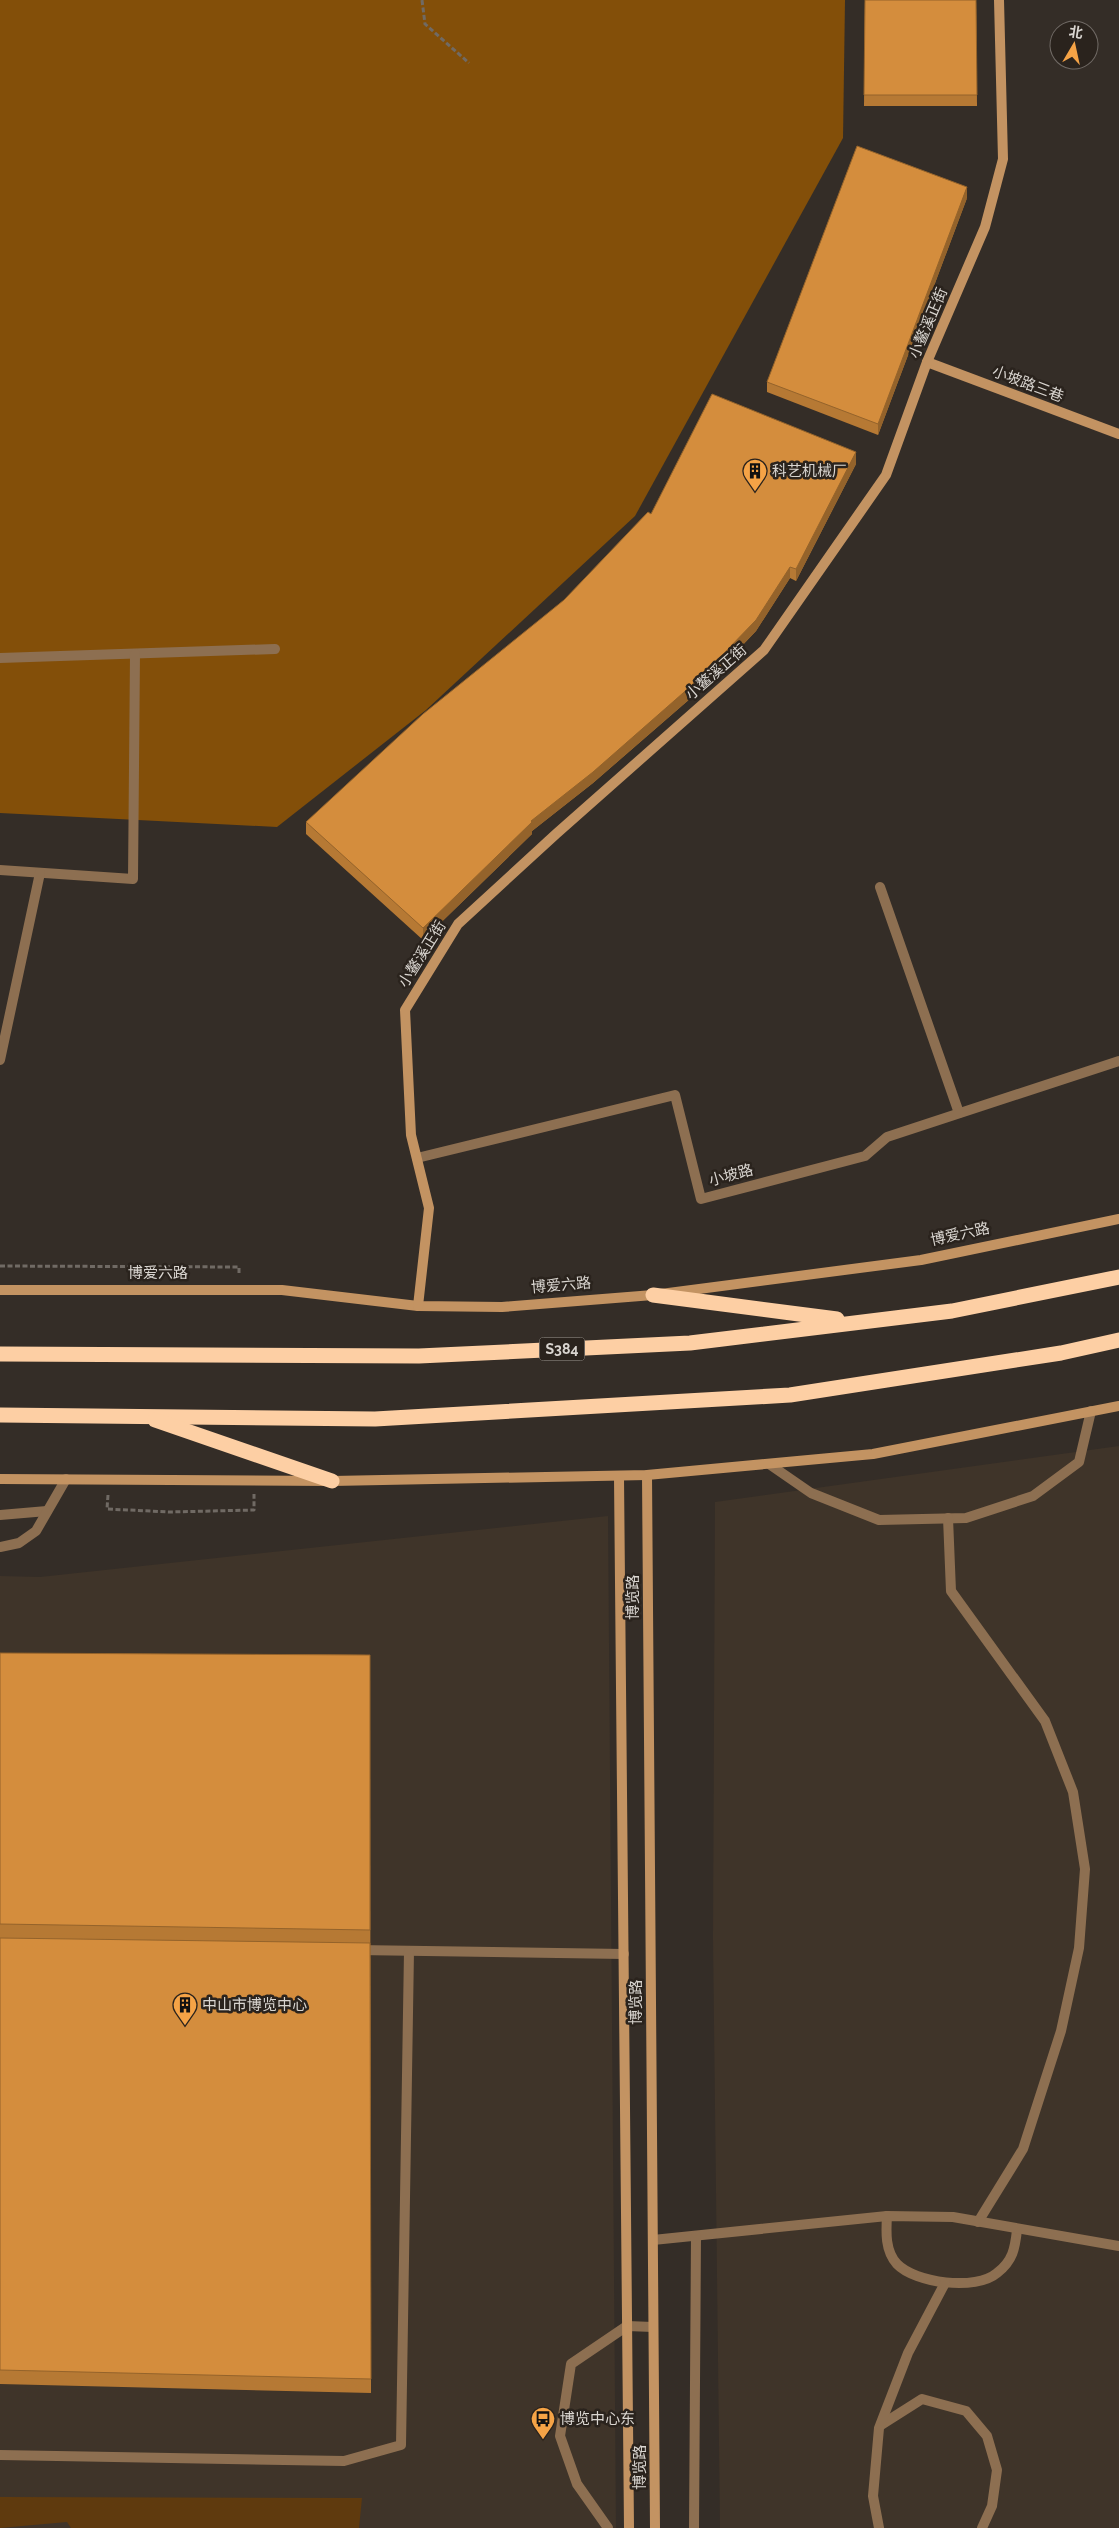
<svg xmlns="http://www.w3.org/2000/svg" width="1119" height="2528" font-family="Raleway,'Noto Sans SC',sans-serif">
<style>
.built{fill:#3f3429}
.forest{fill:#834f09}
.water{fill:#5f3a0e}
.lines{fill:none;stroke-linecap:round;stroke-linejoin:round}
.path{stroke:#706a64;stroke-width:3;stroke-dasharray:5 2.5;stroke-linecap:butt}
.lane{stroke:#8d6f51;stroke-width:10}
.street{stroke:#8d6f51;stroke-width:10}
.secondary{stroke:#c39362;stroke-width:10}
.highway{stroke:#fdcfa4;stroke-width:15}
.wall{fill:#b67934}
.shaded-wall{fill:#94632b}
.building{fill:#d48d3d;stroke:#94632b}
.labels{text-anchor:middle;dominant-baseline:central;stroke-width:5;stroke-linejoin:round;paint-order:stroke}
.shield{fill:#2a231d;stroke:#a4a09a;stroke-width:1}
.shield-label{font-size:14px;font-weight:bold;fill:#d9d5d0}
.street-label{font-size:15px;fill:#d9d5d0;stroke:#2a231d}
.poi-label{font-size:15px;fill:#d9d5d0;stroke:#2a231d;text-anchor:start}
</style>
<rect width="100%" height="100%" fill="#342d27"/>
<!-- built -->
<g class="built">
<polygon points="1119,1446 1119,2528 720,2528 713,1938 715,1502"/>
<polygon points="608,1516 616,2528 0,2528 0,1576 40,1577"/>
</g>
<!-- forest -->
<polygon class="forest" points="0,0 845,0 843,138 635,516 426,710 277,827 0,813"/>
<!-- water -->
<polygon class="water" points="0,2497 362,2498 359,2528 71,2528 67,2522 0,2528"/>
<g class="lines">
<!-- path -->
<g class="path">
<polyline points="422,0 425,24 469,63"/>
<polyline points="0,1266 239,1267 239,1275"/>
<polyline points="108,1495 107,1509 170,1512 254,1510 254,1494"/>
</g>
<!-- lane -->
<g class="lane">
<polyline points="0,658 275,649"/>
<polyline points="0,870 133,879 135,654"/>
<polyline points="0,1060 40,873"/>
<polyline points="0,1515 47,1511"/>
<polyline points="0,1547 19,1543 36,1531 66,1479"/>
<polyline points="608,2528 577,2484 560,2436 571,2364 627,2326 653,2327"/>
</g>
<!-- street -->
<g class="street">
<polyline points="880,887 959,1113"/>
<polyline points="417,1158 675,1095 701,1199 865,1156 887,1137 1119,1061"/>
<polyline points="769,1464 811,1493 879,1520 966,1518 1033,1496 1079,1462 1091,1411"/>
<polyline points="948,1518 951,1591 1045,1721 1073,1792 1085,1869 1079,1948 1061,2031 1023,2149 978,2222"/>
<polyline points="357,1950 624,1954"/>
<path d="M887,2216C886,2232 885,2251 897,2264C915,2283 976,2291 997,2273C1013,2261 1015,2248 1017,2230"/>
<polyline points="653,2240 887,2216 953,2217 1119,2246"/>
<polyline points="881,2425 922,2399 966,2411 987,2436 997,2470 992,2506 982,2528"/>
<polyline points="0,2455 344,2461 401,2445 409,1951"/>
<polyline points="694,2528 696,2236"/>
<polyline points="879,2528 873,2496 879,2428 908,2353 945,2283"/>
</g>
<!-- secondary -->
<g class="secondary">
<polyline points="927,362 1119,434"/>
<polyline points="0,1290 282,1290 418,1306 502,1307 653,1295 921,1260 1119,1219"/>
<polyline points="418,1306 429,1208 411,1135 405,1010 458,924 556,834 764,650 886,475 927,362 985,227 1003,159 999,0"/>
<polyline points="647,1475 655,2528"/>
<polyline points="619,1477 629,2528"/>
<polyline points="0,1479 332,1481 647,1475 873,1454 1119,1406"/>
</g>
<!-- highway -->
<g class="highway">
<polyline points="653,1295 837,1319"/>
<polyline points="0,1354 419,1356 690,1343 952,1311 1119,1277"/>
<polyline points="0,1415 375,1419 790,1395 1061,1353 1119,1340"/>
<polyline points="155,1420 332,1481"/>
</g>
</g>
<!-- wall -->
<g class="wall">
<polygon points="865,0 976,0 977,106 864,106"/>
<polygon points="967,198 878,435 767,392 767,382"/>
<polygon points="856,464 796,581 790,578 756,631 699,691 593,783 532,831 532,834 423,940 306,834 306,822 564,600 651,514"/>
<polygon points="0,1653 370,1655 371,2393 0,2384"/>
</g>
<!-- shaded-wall -->
<g class="shaded-wall">
<polygon points="967,187 967,198 878,435 878,424"/>
<polygon points="856,452 856,464 796,581 796,569"/>
<polygon points="790,567 790,578 756,631 699,691 593,783 532,831 532,834 423,940 423,928 531,821"/>
</g>
<!-- building -->
<g class="building">
<polygon points="865,0 976,0 977,95 864,95"/>
<polygon points="857,146 967,187 878,424 767,382"/>
<polygon points="712,394 856,452 796,569 790,567 756,620 699,679 593,772 531,821 532,822 423,928 306,822 423,714 564,600 648,512 651,514"/>
<polygon points="0,1653 370,1655 370,1930 0,1924"/>
<polygon points="0,1938 370,1943 371,2379 0,2370"/>
</g>
<!-- icons -->
<defs>
<symbol id="building-pin" viewBox="-11 -11 22 30"><path d="M0 17L-7.5 6A9.5 9.5 0 1 1 7.5 6Z" fill="#f5a346" stroke="#2a231d"/><path d="M-4-6H4V6H1V3H-1V6H-4ZM-2.5-4.3h1.7v1.8h-1.7ZM.8-4.3h1.7v1.8H.8ZM-2.5-1h1.7V.8h-1.7ZM.8-1h1.7V.8H.8Z" fill="#111"/></symbol>
<symbol id="bus-pin" viewBox="-11 -11 22 30"><path d="M0 17L-7.5 6A9.5 9.5 0 1 1 7.5 6Z" fill="#f5a346" stroke="#2a231d"/><path d="M-5-6H5V4H4V6H2V4H-2V6H-4V4H-5ZM-3.5-4V0h7V-4ZM-3.5 1.2v1.5H-2V1.2ZM2 1.2v1.5H3.5V1.2Z" fill="#111"/></symbol>
</defs>
<g fill-rule="evenodd">
<use href="#building-pin" x="741" y="457" width="28" height="38"/>
<use href="#building-pin" x="171" y="1991" width="28" height="38"/>
<use href="#bus-pin" x="529" y="2405" width="28" height="38"/>
</g>
<g class="labels">
<!-- shield labels -->
<rect class="shield" x="539.5" y="1337.5" width="45" height="23" rx="4"/>
<g class="shield-label">
<text x="562" y="1349">S384</text>
</g>
<!-- street labels -->
<g class="street-label">
<text transform="translate(928 323) rotate(-67)">小鳌溪正街</text>
<text transform="translate(1028 384) rotate(21)">小坡路三巷</text>
<text transform="translate(716 672) rotate(-41)">小鳌溪正街</text>
<text transform="translate(422 954) rotate(-58)">小鳌溪正街</text>
<text transform="translate(731 1175) rotate(-15)">小坡路</text>
<text transform="translate(960 1234) rotate(-12)">博爱六路</text>
<text x="158" y="1273">博爱六路</text>
<text transform="translate(561 1285) rotate(-5)">博爱六路</text>
<text transform="translate(633 1597) rotate(-90)">博览路</text>
<text transform="translate(636 2002) rotate(-90)">博览路</text>
<text transform="translate(640 2467) rotate(-90)">博览路</text>
</g>
<!-- poi labels -->
<g class="poi-label">
<text x="772" y="471">科艺机械厂</text>
<text x="202" y="2005">中山市博览中心</text>
<text x="560" y="2419">博览中心东</text>
</g>
</g>
<!-- north arrow -->
<g transform="translate(1074 45) rotate(9)"><circle r="24" fill="#2a231d" stroke="#706a65"/>
<path d="M0-4L9 19L0 12L-9 19Z" fill="#f5a346"/>
<text y="-8" font-size="14" font-weight="bold" text-anchor="middle" fill="#d9d5d0">北</text>
</g>
</svg>
